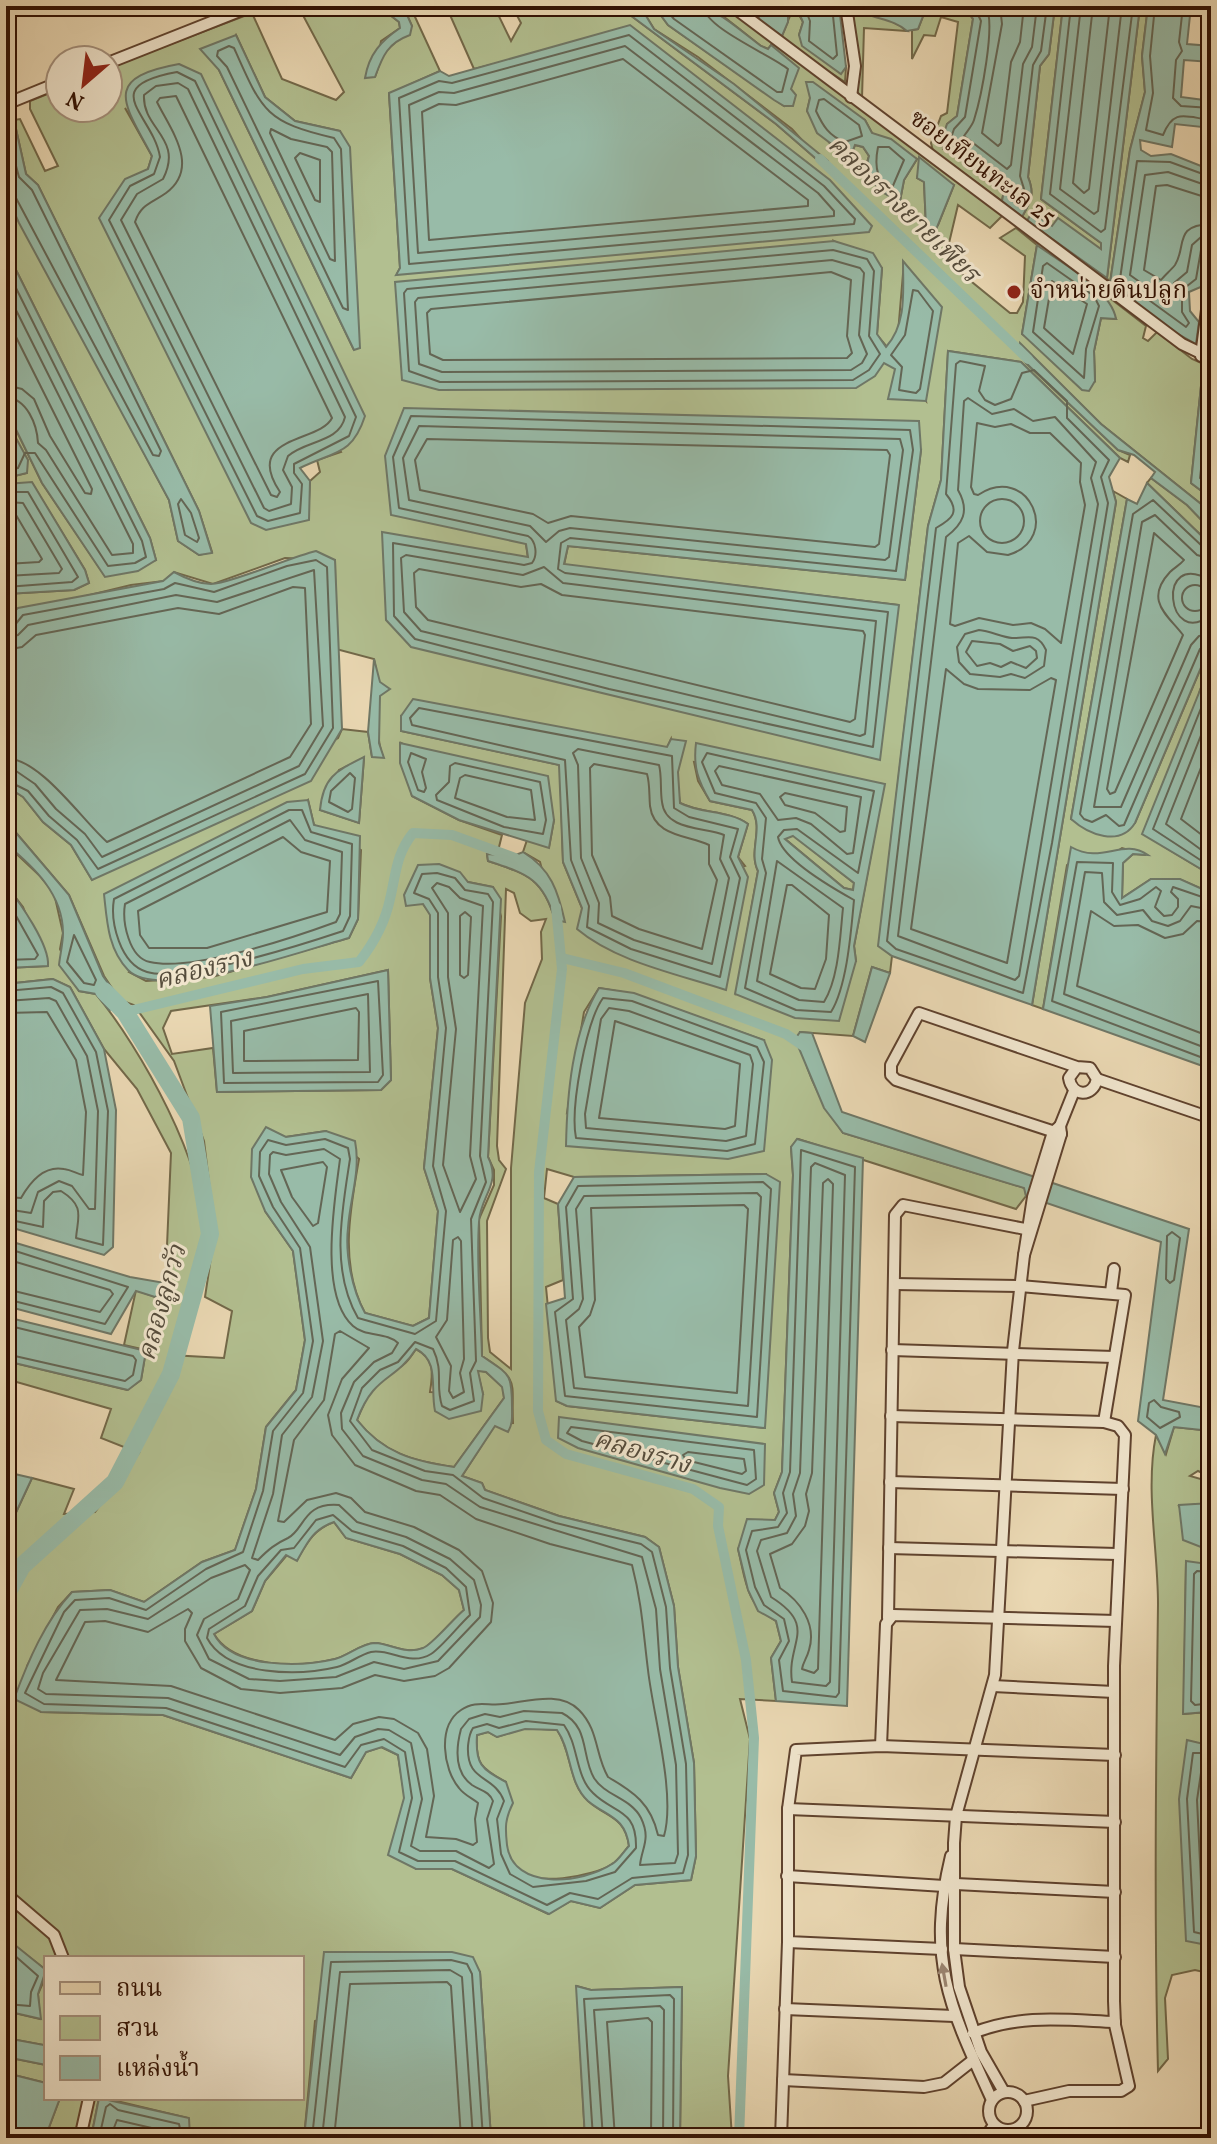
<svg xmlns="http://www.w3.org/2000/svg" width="1217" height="2144" font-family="Vollkorn,'Noto Serif Thai',serif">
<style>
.green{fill:#b2bf90;stroke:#726849;stroke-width:2;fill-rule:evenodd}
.water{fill:#98bba8;stroke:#6f7766;stroke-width:2;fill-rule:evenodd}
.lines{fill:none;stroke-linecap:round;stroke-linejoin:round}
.shore{stroke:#646655;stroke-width:2}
.canal{stroke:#98bba8;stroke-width:10}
.river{stroke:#98bba8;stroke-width:18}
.minor-casing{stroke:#5f422e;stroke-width:14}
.major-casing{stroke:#311002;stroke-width:16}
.minor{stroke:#f1e6ce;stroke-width:10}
.major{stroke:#ead8b3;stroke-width:12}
.oneway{fill:#9b8672}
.poi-dot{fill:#8f2418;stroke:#f1e6ce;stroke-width:3}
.labels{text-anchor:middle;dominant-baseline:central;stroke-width:6;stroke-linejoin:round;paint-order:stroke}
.street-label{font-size:24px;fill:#311002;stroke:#f1e6ce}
.poi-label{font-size:24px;fill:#311002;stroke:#f1e6ce;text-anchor:start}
.water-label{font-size:26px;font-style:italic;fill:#554c3c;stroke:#f1e6ce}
</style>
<rect width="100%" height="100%" fill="#ead8b3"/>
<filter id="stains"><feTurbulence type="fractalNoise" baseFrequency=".0025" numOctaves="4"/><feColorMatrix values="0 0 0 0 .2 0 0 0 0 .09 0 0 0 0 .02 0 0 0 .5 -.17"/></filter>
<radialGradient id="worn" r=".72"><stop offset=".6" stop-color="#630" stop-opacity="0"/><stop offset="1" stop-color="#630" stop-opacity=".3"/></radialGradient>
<!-- green -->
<g class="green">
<path d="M298,6H363L369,13L390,15L399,22L400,28L381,41L375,77L383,54L412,26L403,6H410L440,71L389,94L400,268L397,274L535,54L474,69L446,6H494L511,41L521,23L512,6H618L776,124L828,169L792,129L698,57L654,29L640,6H654L668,25L784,106L791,89L771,45L768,49L761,46L718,12L703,6H724L1003,215L990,228L958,205L945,260L1010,313H1017L1023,302L1025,256L1000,238L1016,228L1037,245L1022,334L1095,381L1094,351L1101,318L1116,319L1102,292L1146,326L1143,338L1148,341L1157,332L1192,359L1206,365L1201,386L1191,483L1211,498V512L1101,424L1020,344L1026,363L1118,450L1130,455L1128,462L1120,458L1021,362L948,351L941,480L928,526L879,945L892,956L890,973L872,967L853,1036L800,1032C802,1068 822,1104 843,1133L1025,1188L1026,1196L1016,1209L798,1139L791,1147L793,1175L782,1472L774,1493L779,1512L775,1520L754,1522L738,1549C746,1581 745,1604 776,1621L781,1641L771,1658L776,1701L740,1699L750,1739L728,2076L732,2138H680L682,1987L591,1990L577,1986L585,2138H491L480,1972L315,2021L304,2138H190L188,2118L104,2098H302V1958H46V1970L15,1946H6V1534L32,1478L74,1489L64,1514L95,1512L139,1453L101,1438L111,1409L6,1379V1361L127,1390L141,1380L146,1350L124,1345L136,1290L155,1297L165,1292L171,1153L137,1089L104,1049L70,987L52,979L6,984V968L47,966L23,907L6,885V844L40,876L54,893L63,933L60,949L79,991L96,994C139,1046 209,1168 203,1237C201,1266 179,1323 170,1355L224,1358L232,1311L205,1297L215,1231L204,1141L174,1061L134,1005L120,1000L104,976L69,895L6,821V786L23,797L43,822L71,845L92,880L338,738L342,729L368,732L372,757H383C372,726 382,691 374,659L336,649L335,560L285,558L213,584L174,572L164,581L131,585L11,614L6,631V594L74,590L89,583L85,570L32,483L6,484V478L27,473C28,448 6,433 6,409L42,483L105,576L156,560L150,538L6,250V194L169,500L178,541L199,555L212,552L199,511L38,185L26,174L14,120L20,119L45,171L58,166L30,109V101L60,89V108H108V68L252,13L282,79L336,100L344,92ZM236,35L265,97L295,121L340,131L354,350L219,70ZM810,98L865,120L872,133L917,159L904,180L900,201L878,190L866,165L869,156L863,147L855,145L850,157L831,145L807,111ZM125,108L341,452L317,460L320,472L310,481L308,520L148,169L152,156ZM920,168L954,185L938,225L926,227L924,182L917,178ZM834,241L882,268L877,335L887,347L898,333L904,262L926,401L895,368L884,362ZM921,450L905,580L568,546L564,565L899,605L386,620L528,558L526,544ZM401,716L667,748L671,739L680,803C701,814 729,810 748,824L738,857L745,866L582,908L563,862L560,765L401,731ZM401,743L554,820L549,847L527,840L523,852L540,862L555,920C543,878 527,874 488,861L487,854L499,847L502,835L459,820L412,796ZM364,758L359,823L320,810L339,770ZM694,762L884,784L854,946L856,961L736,994L758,871C748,851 764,830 752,810L710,801L698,781ZM308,800L314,825L361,850L358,919L349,938L212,977L146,981L129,972ZM468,882L493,887L501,916L488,1157L494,1170V1185L479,1219L482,1356C521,1381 511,1381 513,1423L495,1425L462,1476L482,1483L485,1490L559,1516L645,1537L659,1547L674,1606L678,1667L694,1763L696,1856L691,1880L635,1885L600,1908L571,1901L548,1914L452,1869H416L398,1755L381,1747L366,1752L351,1778L163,1715L41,1712L27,1666L58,1607L72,1592L110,1590L144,1602L202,1562L235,1550L256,1489L266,1427L296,1390L305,1340L293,1251L265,1211L286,1137L326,1131L359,1159C350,1210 339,1265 365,1313L413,1326L429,1318L438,1211L424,1168L438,1028L430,978L431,915L423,904ZM506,889L514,893L520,913L531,921L546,919L541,932L542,959L525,1003L511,1168V1369L490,1352L488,1338L487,1221L506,1169L499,1160L497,1146ZM388,970L391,1080L381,1090L217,1092L213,1048L172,1054L163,1028L171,1011L267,997ZM599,988L634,994L763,1040L567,1113L584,1012ZM547,1169L574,1177L766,1174L765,1428L567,1406L557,1401L546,1287L563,1280L558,1204L544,1198Z"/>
<polygon points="794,6 803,22 799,35 840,73 846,67 845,82 784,42 782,36"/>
<path d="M851,6C869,16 891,17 907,31L864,28L862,98L855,89L860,68Z"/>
<path d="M927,6C946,6 962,2 973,19L957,116L947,124L943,149L958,154L1004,190L1002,201L933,151L931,143L941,116L947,113L958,22L941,17L935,36L924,35L912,59V30L918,29Z"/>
<path d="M1055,6H1063L1041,199L1101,243V250L1058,219L1052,227L1033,213L1027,221L1022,217C1031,201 1035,194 1028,177L1040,66L1049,54Z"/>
<polygon points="1140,6 1148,6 1142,56 1145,92 1130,150 1110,283 1107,278"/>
<polygon points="1151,478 1187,505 1211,530 1211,545 1147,483"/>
<polygon points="1113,491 1127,499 1071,819 1102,834 1135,823 1211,644 1211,663 1200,690 1163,846 1211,875 1211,893 1179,879 1151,879 1122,898 1123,863 1133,854 1146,855 1122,848 1113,854 1083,854 1067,865 1043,1009 1032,1005 1116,502"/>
<polygon points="793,835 854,883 853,890 844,888 784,838"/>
<path d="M416,1349C435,1359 433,1373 430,1392L483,1394L477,1370L486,1372L503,1387L504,1398L454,1467C413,1461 383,1453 357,1420C364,1404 369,1388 384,1377C401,1364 402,1371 416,1349Z"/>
<path d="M1174,1427L1211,1431V1477L1198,1471L1190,1476L1211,1482V1503L1179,1506L1205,1549V1526L1211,1506V1809L1208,1745L1187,1741L1207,1945L1211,1915V2016L1208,1973L1195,1970L1172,1975L1165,1998L1168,2059L1158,2071C1154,1916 1156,1760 1158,1604C1158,1548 1145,1490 1156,1435L1166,1454ZM1186,1562L1208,1565L1207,1712L1184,1714Z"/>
<path d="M334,1522L346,1538L400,1554L442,1575L459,1590L464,1610C454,1618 432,1645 424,1648C405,1655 392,1644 375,1643C362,1643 348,1656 335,1659C300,1668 234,1668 214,1634L252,1611L265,1581L287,1555L297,1560C307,1543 314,1529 334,1522Z"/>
<path d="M525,1728L557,1730C572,1751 568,1783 588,1801C607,1818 625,1816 629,1846C624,1851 618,1861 612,1864C593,1877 532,1887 516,1869C498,1850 505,1805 506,1782C481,1769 475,1763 477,1735L488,1732L497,1737Z"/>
<polygon points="46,1976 46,2052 44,2045 6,2038 6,2011 40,2019 38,1994"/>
<polygon points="6,2057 46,2065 46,2083 6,2073"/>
<polygon points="60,2098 99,2098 91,2138 45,2138"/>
</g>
<!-- water -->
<g class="water">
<path d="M363,6H403L412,26L410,35C388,43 383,55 375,77L365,78C369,54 381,41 400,28L399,22L390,15L369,13Z"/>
<polygon points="618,6 640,6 654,29 734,84 828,161 829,170 776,124"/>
<path d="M654,6C716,6 713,9 761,46L768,49L771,45L799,68L791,89L796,95L793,106H784L774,100L668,25Z"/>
<polygon points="754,6 788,6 788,22 782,36 761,23"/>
<polygon points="796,6 839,6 846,67 841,74 802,46 799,35 803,22"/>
<path d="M854,6H927L918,29L907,31C891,17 869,20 854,6Z"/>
<path d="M960,6H1055L1049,54L1040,66L1028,177C1035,194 1031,201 1022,217L1002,201L1004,190L958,155L940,145L947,124L957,116L973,19L967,9Z"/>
<polygon points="1063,6 1140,6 1107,278 1027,221 1032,212 1052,226 1058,218 1101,249 1101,243 1041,199"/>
<polygon points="1148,6 1191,6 1187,44 1211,46 1211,62 1184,60 1181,97 1211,101 1211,128 1175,124 1172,147 1140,140 1141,150 1151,156 1171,154 1211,170 1211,222 1203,286 1189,292 1190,311 1199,322 1196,344 1171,330 1110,283 1130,150 1145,92 1142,56"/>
<polygon points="630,25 830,180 872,226 869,232 396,275 400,268 389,93 440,71 449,76"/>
<polygon points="236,35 265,97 295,121 340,131 350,147 360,348 354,350 219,70 200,49"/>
<path d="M179,64L201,74L365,416C352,456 334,451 300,468L310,481L309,520L266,530L251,523L99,218L125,179L148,169L152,156C124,103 101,78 179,64Z"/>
<path d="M813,82L865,120L872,133L891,139L917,159L904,180L900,201C881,194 862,178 869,156L863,147L855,145L850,158L817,133L807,111L810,98L806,82Z"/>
<polygon points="14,120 26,174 38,185 199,511 212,553 199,555 178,541 169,500 19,223 6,194 6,121"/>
<polygon points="919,157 954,185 935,232 926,227 924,182 917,178"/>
<path d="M834,241L873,253L882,268L877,334L886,347C907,324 903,291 903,261L942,307L926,401L888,399L895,369L884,363L875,376L856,388L439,390L402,380L395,282Z"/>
<path d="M1037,245C1061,263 1111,289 1116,319L1101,318L1094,351L1095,381L1089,391L1082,390L1022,334Z"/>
<polygon points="6,250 150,538 156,560 138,571 105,577 42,483 6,409"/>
<polygon points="1020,343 1101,424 1211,512 1211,530 1187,505 1151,478 1155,472 1134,455 1118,450 1026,363 1019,353"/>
<polygon points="948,351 1021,362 1120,458 1109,477 1116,502 1032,1005 892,956 878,946 928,526 941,480"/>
<polygon points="1206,365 1211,365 1211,498 1191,483 1201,386"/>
<polygon points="404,408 919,421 921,450 905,580 568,546 564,564 899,605 880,760 411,647 386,620 382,532 528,557 526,544 391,515 385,456"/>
<polygon points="6,420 28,460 27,473 6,478"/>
<polygon points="32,482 85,570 89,583 74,590 6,594 6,484"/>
<path d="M1147,483L1211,545V644L1135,823C1120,847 1089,835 1071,819L1127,499L1137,504Z"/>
<path d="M316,551L335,560L342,729L311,781L92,880L71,845L43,822L23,797L6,786V631L11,614L18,608L163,581L174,572C185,578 198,584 211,584C229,584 291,557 316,551Z"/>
<polygon points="374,659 380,682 390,689 380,696 379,743 384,758 372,757 368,732"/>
<polygon points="1211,663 1211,875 1142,834"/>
<path d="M413,699L667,747L671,739L686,741L678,772L680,803C701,814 729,810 748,824L738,857L748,877L726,990C678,974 616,962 577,929L582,908L563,862L559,765L401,731V716Z"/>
<polygon points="400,743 548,776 554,820 549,848 459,820 412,796 400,763"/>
<path d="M696,743L885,784L854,946L856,961L839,1021L795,1018L735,994L758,871C748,851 764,829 752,810L710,801C698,781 693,767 696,743ZM793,836L854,883L853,890L844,888L785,839Z"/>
<path d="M364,757L359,823L320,810C323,777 336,771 364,757Z"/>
<path d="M308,800L314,825L360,836L358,919L349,938C307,949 160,1003 128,970C108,949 107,922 104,894L287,802Z"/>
<path d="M6,821L69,895L103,976L120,1000V1008L109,1010L96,994L79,991L59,965C60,955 63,943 63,933C63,894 34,867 6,844Z"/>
<path d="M1071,847C1103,865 1122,837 1148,855L1133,854L1123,863L1122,898L1151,879H1180L1211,893V1069L1043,1009Z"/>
<path d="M523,852C551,869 558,891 565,922L555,920C543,878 527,874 488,861L487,854L513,856Z"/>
<path d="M439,864L460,872L468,882L493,887L501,899L488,1157C502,1184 480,1196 479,1222C476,1266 481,1312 482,1356C510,1375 512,1373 512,1407C512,1417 513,1423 508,1432L495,1426L462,1476L482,1483L485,1490L559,1516L645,1537L659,1547L674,1606L678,1667L694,1763L696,1856L691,1880L635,1885L600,1908L571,1901L549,1914L452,1869H416L388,1855L404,1798L398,1755L382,1747L366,1752L351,1778L163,1715L41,1712L14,1699C28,1661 45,1621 72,1592L110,1590L144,1602L202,1562L235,1550L256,1489L266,1427L296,1390L305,1340L293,1251L265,1211L251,1177L252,1149L266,1127L286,1137L326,1131L355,1141C361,1171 350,1198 348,1228C345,1254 352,1290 365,1313L413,1326L429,1318L438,1211L424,1168L438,1028L430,978V915L423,904L406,906L404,895L418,865ZM416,1349C440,1361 430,1388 435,1411L449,1419L481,1411L483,1394L478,1371L486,1372L502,1387L504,1398L454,1467C413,1461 383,1453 357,1420C375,1373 394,1383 416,1349ZM334,1522L346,1538L400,1554L442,1575L459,1590L464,1610C454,1618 432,1645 423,1648C405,1655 392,1644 375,1643C362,1643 347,1656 335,1659C301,1667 232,1669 214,1634L252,1611L265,1581L286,1555L297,1561C307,1543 313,1529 334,1522ZM525,1729L557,1730C572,1751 568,1783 588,1801C607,1817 625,1816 629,1846C624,1851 618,1861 612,1864C582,1884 513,1891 507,1845C505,1827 505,1819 513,1803L506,1782C481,1769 475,1764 477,1735L488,1732L497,1737Z"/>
<path d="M6,885C20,903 50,945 48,966L6,968Z"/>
<polygon points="872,967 890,973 865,1042 853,1036"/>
<polygon points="388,970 391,1080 381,1090 217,1092 210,1006 267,997"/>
<polygon points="53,979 70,987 104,1049 116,1110 113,1247 104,1255 6,1226 6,984"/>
<path d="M599,988L634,993L764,1040L772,1060L764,1151L728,1159L566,1146C567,1095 572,1032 599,988Z"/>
<polygon points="800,1032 812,1033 842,1112 1189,1229 1163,1400 1211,1409 1211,1431 1174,1427 1165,1454 1156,1435 1138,1421 1161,1242 1026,1196 1024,1188 843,1133 824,1108 795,1039"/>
<polygon points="797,1139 863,1158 847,1706 776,1701 771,1658 781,1641 776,1621 758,1611 748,1590 738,1549 747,1519 775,1520 779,1512 774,1493 782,1472 793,1175 791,1147"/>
<polygon points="766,1174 780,1182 765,1428 567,1406 556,1401 546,1304 565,1298 558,1204 574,1177"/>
<polygon points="6,1240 130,1277 165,1283 165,1293 155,1297 136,1291 111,1334 6,1306"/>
<polygon points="6,1317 146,1351 141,1380 128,1390 6,1361"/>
<polygon points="559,1417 765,1444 764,1485 749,1494 720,1488 578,1448 558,1438"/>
<polygon points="6,1472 32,1478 6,1534"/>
<polygon points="1211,1503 1205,1526 1206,1549 1183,1540 1179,1505"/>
<polygon points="1186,1561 1208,1564 1207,1712 1183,1714"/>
<polygon points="1187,1740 1208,1745 1211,1915 1207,1945 1186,1941 1179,1799"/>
<polygon points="15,1945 46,1970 38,1994 41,2019 6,2011 6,1946"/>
<polygon points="324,1952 452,1952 473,1957 480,1972 491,2138 304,2138"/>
<polygon points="576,1986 591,1990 682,1987 680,2138 585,2138"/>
<polygon points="6,2038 44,2045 46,2065 6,2057"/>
<polygon points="6,2073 46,2083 46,2098 60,2098 45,2138 6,2138"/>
<polygon points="99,2098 189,2118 190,2138 91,2138"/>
</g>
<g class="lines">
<!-- shore -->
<g class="shore">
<path d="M663,6L674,19L777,92H782L788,69C771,55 705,28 703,6"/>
<polyline points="804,6 810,21 809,41 833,59 837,55 832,6"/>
<polyline points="974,6 981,21 965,117 954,129 950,141 1009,184 1012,198 1018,203 1025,192 1020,176 1033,65 1041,51 1047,6"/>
<path d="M986,6C996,24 981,98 974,120C972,126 968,130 964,136L1007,169L1011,165L1023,64L1032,47L1037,6"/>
<polyline points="1000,6 1002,24 982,133 998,146 1001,143 1011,62 1020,42 1024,6"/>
<polyline points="1071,6 1050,194 1101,232 1105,229 1133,6"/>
<polyline points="1081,6 1060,189 1094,214 1098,211 1122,6"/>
<polyline points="1093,6 1073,183 1084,193 1089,189 1110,6"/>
<path d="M1155,6L1150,56L1153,93L1146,130L1163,135C1174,108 1185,117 1211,120"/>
<polyline points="1183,6 1179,42 1182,51 1176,60 1173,98 1181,106 1211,108"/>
<polygon points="629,35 824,186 855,219 854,224 409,264 399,98 439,81 452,83"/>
<path d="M229,46L234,48C262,111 265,122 334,138L341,149L348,310L343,308L227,67L217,56L218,51Z"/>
<polygon points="625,46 818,193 834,211 834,216 418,253 409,105 439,92 454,93"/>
<polygon points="623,59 808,200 808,206 429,240 422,112 439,104 456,105"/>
<path d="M177,72L195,81L356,417L349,436L294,464V473L302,484L300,513L268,521L257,516L109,220L130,186L154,174L160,157C153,114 95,87 177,72Z"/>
<path d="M178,83L188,89L345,417C339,443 306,440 288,456L283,470L292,487L291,504L269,511L264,508L121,220L137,194L163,179C184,138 142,129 144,95L156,86Z"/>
<path d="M176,96L332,418C320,443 242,435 280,492L277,497L271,495L135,222C141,204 152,203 166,193C201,167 170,129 157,102L160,98Z"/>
<path d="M819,100L824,99L859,125L862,136L845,142C829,136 823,126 816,111Z"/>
<polyline points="6,129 19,177 32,190 161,451 159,456 153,455 16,198 6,194"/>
<polygon points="271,129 291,139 327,147 332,152 335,261 330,259 270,133"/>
<path d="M878,147H889L904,160L892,188C874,181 875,162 878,147Z"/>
<polygon points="300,153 320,160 320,202 315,200 295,158"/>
<polyline points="1211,177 1170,162 1137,161 1120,279 1186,327 1189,323 1182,312 1182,290 1196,279 1201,250 1211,246"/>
<polyline points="1211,187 1168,172 1145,175 1130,275 1169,303 1174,283 1187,272 1192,245 1201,237 1211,236"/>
<path d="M1211,199L1167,185L1156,186L1144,270L1161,280C1165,275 1171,270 1175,265C1187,246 1173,225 1211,224"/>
<polygon points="833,250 867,259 874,271 869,336 880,354 869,370 853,380 440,382 409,371 404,293 407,289"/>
<polygon points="832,260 860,268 864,273 859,335 867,354 862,363 851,370 442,372 419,364 415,302 418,298"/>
<polygon points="1047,263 1094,296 1099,306 1086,349 1084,378 1033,332 1043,266"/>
<polyline points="6,268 142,541 146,557 135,563 108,566 35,453 25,453 18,468 6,470"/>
<polygon points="831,272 851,280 847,336 852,353 847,358 443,360 430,354 427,313 431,309"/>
<polygon points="1052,281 1087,304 1073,354 1044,328"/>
<path d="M6,290L133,544V553L112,555L46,450L38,443C37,424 27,399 6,397"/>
<polygon points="913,290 918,291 933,311 920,389 916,393 899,390 902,367 891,355 905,335"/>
<polyline points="6,317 92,489 91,494 85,493 50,436 34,399 22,389 6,385"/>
<path d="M960,361L985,366L979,391L985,400L995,405L1011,399L1022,373L1034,370L1067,401V418L1109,460L1101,477L1108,503L1052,843L1023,993L896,949L887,941L936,528C952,519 961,512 946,494L956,364Z"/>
<polyline points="1211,379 1200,478 1211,488"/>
<path d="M968,398L992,414L1014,409L1033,421L1055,417L1096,462L1091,478L1098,504L1019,976L1015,980L898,936L946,537C963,524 970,511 958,490L964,401Z"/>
<path d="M411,416L910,430L913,450L896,571L570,538L561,543L558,569L565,573L888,612L873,747L609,689L415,639L394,616L393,543L524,565L532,563C538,555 536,541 528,536L399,508L393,457Z"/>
<path d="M977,423L995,427L1011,424L1030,433H1050L1081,463L1080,482L1085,505L1061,643L1045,629L1031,623L1013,625L979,618L955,626L950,624L958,543L969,536L987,552L1008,555C1063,539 1028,462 978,495L974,494L971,487Z"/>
<polygon points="419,426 900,439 903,450 889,557 885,560 570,528 559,531 546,542 530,526 409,500 403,458"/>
<polygon points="427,439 887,450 890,455 879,544 875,547 571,516 548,523 533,514 420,490 415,460"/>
<polyline points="6,492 28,492 78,577 72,582 6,587"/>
<circle cx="1002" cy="521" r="22"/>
<polygon points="181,499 191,513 199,538 197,542 185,535 178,504"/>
<polyline points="6,502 23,503 62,569 59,573 6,576"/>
<polyline points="6,514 16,515 42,559 39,562 6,564"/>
<path d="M1154,533L1184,560C1180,565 1175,567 1170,572C1143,601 1169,616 1183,635L1115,792L1110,794L1107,789Z"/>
<polyline points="1211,549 1202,546 1153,500 1133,514 1080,814 1084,819 1092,822 1106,815 1119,826 1124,825 1200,649 1211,644"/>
<polygon points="406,555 523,575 544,567 563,583 876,621 865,734 860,736 421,631 404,612 401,558"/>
<polyline points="1211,559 1197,555 1155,515 1142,522 1094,807 1121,807 1191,645 1199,636 1211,634"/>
<polygon points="419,569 521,587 541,584 562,595 863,631 865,635 855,719 850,722 428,620 416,607 414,573"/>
<path d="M1211,581C1154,546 1167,653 1211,614"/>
<circle cx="1195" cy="598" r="13"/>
<polyline points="6,628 14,626 23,615 164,589 175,583 214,592 287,566 316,560 327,567 333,728 305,774 98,869 77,840 49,816 28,791 6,780"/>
<path d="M979,630C990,631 1002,637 1012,638C1027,639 1037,631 1046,650L1044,666L1025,678L1011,674L1000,677L970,674L959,662L957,647L965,634Z"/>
<polyline points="6,638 18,635 28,625 176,595 217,602 314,570 323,726 299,766 102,857 85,834 56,809 35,784 16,771 6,770"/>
<polygon points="972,641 1000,644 1013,651 1030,646 1036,651 1037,658 1026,668 1011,662 1001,667 990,663 977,666 966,652"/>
<path d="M6,650L22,647L36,635L178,608L219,614L293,587L305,588L311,724L290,757L107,842C82,820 41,759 6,758"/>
<polygon points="946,669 964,684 978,689 1030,690 1051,678 1056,680 1007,963 911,929"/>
<polyline points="1211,683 1153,829 1211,867"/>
<polygon points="419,708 672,756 674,808 689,817 738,829 730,857 740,878 720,977 631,949 587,927 589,906 571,860 565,760 412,725 410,718"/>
<polyline points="1211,710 1166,824 1211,857"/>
<polyline points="1211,742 1181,819 1211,842"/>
<path d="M578,749L659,765C662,776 660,790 662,802C665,831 705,827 724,835L720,859L729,878L712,964L634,940L598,923L599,903L581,858L578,765L573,753Z"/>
<polygon points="411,753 426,759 422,772 426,788 424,792 418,790 408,762"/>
<path d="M707,753L874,791L858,873L797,829L784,830L778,837C782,860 836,890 854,900C851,932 847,986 831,1012L796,1010L745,988L766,873L762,859L766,818L756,803L715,793L702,762Z"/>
<polygon points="455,763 540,782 546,820 543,834 504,827 437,800 436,795 449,782 450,766"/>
<path d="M594,764L647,774C650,784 649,795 650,806C654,837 688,835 709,845V864L717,880L702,949L639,929L612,916L610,897L592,855L590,768Z"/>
<polygon points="719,766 861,797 853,853 847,854 811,824 796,818 778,820 760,794 722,785 715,771"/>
<polygon points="350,773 355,778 352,809 348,812 329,802 331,791"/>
<polygon points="465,775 531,790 535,820 507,817 455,798 460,778"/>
<polygon points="785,793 847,807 845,831 840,832 815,813 785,805 780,797"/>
<path d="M289,810H302L311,832L352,844L350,916L343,931C304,944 183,983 147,972C120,964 110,922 114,899Z"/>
<path d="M290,820L305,840L342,852L340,914L336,922C295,937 192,972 150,962C129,958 122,922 125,904Z"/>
<polygon points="283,837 301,852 330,861 327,912 207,948 149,948 140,935 138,911"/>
<path d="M777,861L843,908C840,936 839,978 824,1002L799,1000L757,981Z"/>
<path d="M437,873L455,878L465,890L488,894L493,902L480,1156L486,1182L471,1219L476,1361L470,1373L474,1401L450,1410L442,1406C435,1384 444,1372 433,1349L415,1342L398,1362L380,1370L362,1388L350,1421L372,1450L425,1471L453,1475L483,1498L556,1523L641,1544L652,1552L666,1607L670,1668L686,1764L688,1855L683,1873L632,1878L598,1899L570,1893L547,1905L455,1861H418L399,1852L412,1798L405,1752L384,1739L361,1745L345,1767L166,1708L44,1704L25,1693L64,1612L75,1600L109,1598L146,1610L206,1569L243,1552L263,1491L273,1431L303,1393L313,1341L300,1248L273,1207L259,1176L260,1152L268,1140L286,1145L325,1139L348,1148L350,1159C342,1211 330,1270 358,1318L415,1334L436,1321L446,1211L433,1166L446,1028L438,977V913L429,899L414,893L422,874Z"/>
<polygon points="437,883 449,887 460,898 483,906 470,1156 476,1179 460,1212 443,1165 456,1029 448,977 448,913 432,888"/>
<polygon points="787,885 792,885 829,915 826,959 815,989 801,988 770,974"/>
<polyline points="6,898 38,955 35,959 6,960"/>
<polyline points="1211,900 1173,887 1171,892 1178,899 1178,907 1172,915 1164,916 1155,907 1161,891 1156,887 1140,899 1120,905 1112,892 1113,863 1077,862 1052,1001 1211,1061"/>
<polyline points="1211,910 1191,906 1180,921 1168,926 1152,921 1143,910 1117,915 1104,902 1102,873 1085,872 1064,994 1211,1050"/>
<polygon points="465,912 471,917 468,975 464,978 460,975 460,916"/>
<polyline points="1211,922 1197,921 1183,934 1165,938 1138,925 1114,926 1091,911 1077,986 1211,1037"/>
<polygon points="74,935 96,980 94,985 84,983 67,962"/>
<polygon points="378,981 383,1075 378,1082 224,1083 221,1012"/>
<path d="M6,991L51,987L63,993L96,1052L108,1111L103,1245L76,1238C78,1216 85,1206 61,1191L53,1192L44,1201L43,1227L6,1219"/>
<polygon points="368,994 370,1072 233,1073 231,1021"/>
<path d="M603,998L632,1001L757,1047L764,1062L755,1144L727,1151L576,1138C570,1108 586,1022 603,998Z"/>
<polyline points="6,1001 49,998 56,1001 87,1056 98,1111 95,1209 89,1209 72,1186 59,1181 38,1192 31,1213 6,1209"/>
<polygon points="356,1008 359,1012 358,1060 244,1061 244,1031"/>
<polygon points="609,1008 629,1011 750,1055 753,1064 746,1136 726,1141 586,1128 585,1114 601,1019"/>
<path d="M6,1013L47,1012L76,1060L86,1112L83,1175C77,1174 72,1170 64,1169C44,1165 30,1182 21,1198L6,1197"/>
<polygon points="615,1021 740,1064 735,1126 725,1129 599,1118"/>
<path d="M324,1149L340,1159C335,1199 318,1295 353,1326C365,1337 387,1332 398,1343L392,1353L374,1362L354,1382L341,1413L342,1429L363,1456L422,1480L446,1484L480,1507L642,1557L656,1609L660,1669L676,1765L678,1854L675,1863L640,1865C642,1847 651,1839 641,1818C631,1798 605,1796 594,1778C581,1756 590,1727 562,1713L524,1711L500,1717L485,1714L469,1719L461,1729C456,1748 454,1772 472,1785C481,1791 489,1791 493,1801L487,1819L494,1864L489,1868L456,1851H420L411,1846L422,1799L411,1743L389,1730L378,1729L355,1737L340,1755L168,1698L46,1694L38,1689L43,1673L80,1610L107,1609L148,1619L211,1578L245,1565L250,1570L238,1599L204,1619L197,1635L209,1659L249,1679L280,1681L336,1677L374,1662L404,1669L438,1661L480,1617L481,1605L474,1580L450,1559L406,1537L357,1522L339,1505C303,1502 305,1529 288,1538C275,1544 269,1549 258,1560L252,1558L273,1494L282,1435L312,1397L323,1341L310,1247L281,1202L269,1174L270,1155L273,1152L286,1155Z"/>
<polygon points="801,1150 855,1167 839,1693 836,1697 783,1691 779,1660 789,1641 784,1619 764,1605 755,1587 746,1550 752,1531 778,1527 787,1513 783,1493 790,1472"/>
<polygon points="323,1162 327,1167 318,1223 313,1226 292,1197 281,1170"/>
<path d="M815,1163L845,1175L830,1682L826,1686L792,1682C786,1642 819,1627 771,1597L757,1551L761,1540L787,1533L796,1516L793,1494L800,1473L811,1167Z"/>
<path d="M828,1179L833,1184L818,1669L814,1673L802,1669C803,1662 807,1658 809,1650C817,1624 800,1601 780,1588L770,1554L792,1544L805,1526L809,1511L806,1494L812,1473L823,1183Z"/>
<polygon points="763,1182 771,1189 757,1417 565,1396 555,1312 573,1299 566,1207 578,1186"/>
<polygon points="757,1193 761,1197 748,1406 574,1388 566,1320 579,1309 583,1299 576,1209 584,1196"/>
<polygon points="744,1205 748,1209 737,1393 585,1377 579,1327 590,1315 595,1300 591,1208"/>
<polygon points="1172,1232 1180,1238 1174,1280 1170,1283 1166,1279 1167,1236"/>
<polygon points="458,1237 461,1241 464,1359 460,1373 464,1392 453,1398 449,1391 451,1366 436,1337 447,1320 453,1240"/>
<polyline points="6,1248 128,1287 105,1324 6,1299"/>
<polyline points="6,1259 110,1290 113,1294 100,1312 6,1289"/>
<polyline points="6,1325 133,1356 136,1360 133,1375 125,1381 6,1354"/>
<path d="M340,1331L369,1348L342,1379L328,1415L332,1435L355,1465L416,1491L440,1495L476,1519L550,1544L632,1565C642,1604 643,1630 648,1670C653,1715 676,1794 664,1836L658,1835C651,1804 634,1792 608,1777C595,1755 599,1730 579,1710C560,1690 526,1702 503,1704C488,1706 475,1700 461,1710C437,1726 443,1769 459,1788C464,1795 472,1798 478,1803L475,1819L477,1842L473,1845L456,1839L426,1837L434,1796L427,1749L418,1733L394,1719L379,1717L353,1724L335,1740L171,1686L56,1680L85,1622L105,1621L148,1632L188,1609L192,1613L185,1629V1641L201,1668L241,1689L280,1693L342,1688L375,1675L404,1681L435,1676L449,1668L491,1622L493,1603L482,1571L459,1550L414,1527L365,1512L351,1498L336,1493L307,1500L284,1522L278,1521L294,1440L324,1400L335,1334Z"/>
<polygon points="1154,1400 1161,1407 1179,1412 1180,1417 1160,1428 1147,1417 1149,1403"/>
<polygon points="571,1427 754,1450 756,1479 747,1485 582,1441 567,1433"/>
<polygon points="688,1452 744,1459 746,1471 742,1474 686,1460 683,1455"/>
<path d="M333,1515L352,1531L403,1546L446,1568L466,1587L470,1615C459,1625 442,1647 431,1654C410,1667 390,1648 371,1652C359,1655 349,1664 337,1667C299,1676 228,1677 207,1638L209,1629L245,1606L258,1576L281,1550L294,1548L316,1520Z"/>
<polyline points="1211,1572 1197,1571 1194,1574 1191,1701 1195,1705 1211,1703"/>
<polyline points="1211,1582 1203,1586 1201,1689 1211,1693"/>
<path d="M526,1721L564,1725C579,1746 575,1776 593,1793C614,1814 637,1808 636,1848L615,1872L586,1881L533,1887L510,1874L501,1854L497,1819L504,1801C494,1774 466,1783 468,1746C469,1738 469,1734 473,1728L487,1724L499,1728Z"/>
<polyline points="1211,1753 1193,1753 1187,1799 1194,1932 1211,1936"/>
<polyline points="1211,1763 1202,1766 1197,1800 1203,1923 1211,1926"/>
<polyline points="6,1953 13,1954 38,1976 31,1992 30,2006 6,2004"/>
<polyline points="99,2138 106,2107 110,2104 118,2110 179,2124 182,2138"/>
<polyline points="110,2138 117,2120 169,2132 172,2138"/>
<polyline points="312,2138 331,1962 451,1960 467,1964 472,1974 483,2138"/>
<polyline points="322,2138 340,1972 450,1970 462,1977 473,2138"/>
<polyline points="334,2138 350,1984 447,1982 451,1986 461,2138"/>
<polyline points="593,2138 584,1999 670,1995 674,1999 673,2138"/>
<polyline points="603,2138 594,2010 660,2006 664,2010 663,2138"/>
<polyline points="615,2138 607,2022 648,2018 652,2022 651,2138"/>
</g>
<!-- canal -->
<g class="canal">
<polyline points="820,159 1028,359"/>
<polyline points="556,907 562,969 539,1172 538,1411 546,1440 566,1454 693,1489 719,1507 718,1526 746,1660 754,1738 739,2138"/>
<polyline points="562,958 624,973 786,1034 805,1047"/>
<path d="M125,1012L303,969L359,962C374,943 385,923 390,899C396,874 396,854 413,833L452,835L515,858"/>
</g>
<!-- river -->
<polyline class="river" points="6,1595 22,1566 115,1482 171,1374 210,1234 191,1118 125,1012 104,991"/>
<defs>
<g id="minor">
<polyline points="732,6 1182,344 1211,358"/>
<polyline points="846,6 855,66 851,97"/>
<polyline points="108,63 252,6"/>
<polyline points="6,104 60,82"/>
<polyline points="1201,356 1211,279"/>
<polyline points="1097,1079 1211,1118"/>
<polygon points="1060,1126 1061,1134 1024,1255 1033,1197 1053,1132"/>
<polyline points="1060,1126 1074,1091"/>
<path d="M1061,1134L896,1080L891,1075V1065L919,1013L1077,1067L1090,1068L1097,1079C1093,1098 1072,1097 1069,1078L1077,1067"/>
<polyline points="1211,1263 1211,1267"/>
<polyline points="894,1284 1020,1286 1125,1295 1104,1422"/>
<polyline points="1111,1292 1114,1269"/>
<polyline points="892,1350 1114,1357"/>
<polyline points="1209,1370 1211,1370"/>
<polyline points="891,1416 1104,1422 1118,1426 1125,1435 1114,1666 1114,2001 1115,2025 1129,2086 1121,2091 1069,2091 1024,2101"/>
<polyline points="890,1482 1123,1489"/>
<polyline points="889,1548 1117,1554"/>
<polyline points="888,1618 895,1215 903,1205 1025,1229"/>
<polyline points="993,1686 1114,1692"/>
<polyline points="881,1746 886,1624 893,1615 1116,1621"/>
<polyline points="788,1809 1115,1822"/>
<path d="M951,1856C926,1960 950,2008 992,2100"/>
<polyline points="787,1876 944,1886"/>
<polyline points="956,1884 1115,1892"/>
<polyline points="6,1894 54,1935 63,1958"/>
<polyline points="942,1949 788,1942 788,1809 796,1750 881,1746 1115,1755"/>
<polyline points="954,1949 1115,1957"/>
<polyline points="785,2009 954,2016"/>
<path d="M973,2033C1020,2014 1065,2020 1115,2022"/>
<polyline points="783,2080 924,2087 944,2083 972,2061"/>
<circle cx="1008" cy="2111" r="19"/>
<polyline points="1004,2092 981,2052 959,1987 954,1949 954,1843 956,1816 995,1675 1013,1351 1024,1255"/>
<polyline points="80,2138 89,2098"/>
<polyline points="781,2138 788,1942"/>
<polyline points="985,2138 994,2125"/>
</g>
<polyline id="major" points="1210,2138 1211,2137"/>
</defs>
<!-- minor casing -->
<use href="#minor" class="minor-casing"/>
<!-- major casing -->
<use href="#major" class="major-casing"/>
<!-- minor -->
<use href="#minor" class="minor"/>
<!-- major -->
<use href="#major" class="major"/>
</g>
<!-- one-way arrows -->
<defs><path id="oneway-solid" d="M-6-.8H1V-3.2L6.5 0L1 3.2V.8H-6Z" transform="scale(2)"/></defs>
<use class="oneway" href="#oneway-solid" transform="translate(944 1975) rotate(-100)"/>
<!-- markers -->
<circle class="poi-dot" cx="1014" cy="292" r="8"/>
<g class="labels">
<!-- street labels -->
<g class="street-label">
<text transform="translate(982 169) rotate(37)">ซอยเทียนทะเล 25</text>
</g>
<!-- poi labels -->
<g class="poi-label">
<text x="1030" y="292">จำหน่ายดินปลูก</text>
</g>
<!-- water labels -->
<g class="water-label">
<text transform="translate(903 210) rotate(44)">คลองรางยายเพียร</text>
<text transform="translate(204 970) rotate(-14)">คลองราง</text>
<text transform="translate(163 1303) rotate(-74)">คลองลูกวัว</text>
<text transform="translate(642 1453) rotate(16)">คลองราง</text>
</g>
</g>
<!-- margin -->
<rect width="1217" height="2144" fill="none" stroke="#ead8b3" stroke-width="32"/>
<rect x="8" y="8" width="1201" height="2128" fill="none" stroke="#311002" stroke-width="4"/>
<rect x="16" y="16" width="1185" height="2112" fill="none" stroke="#311002" stroke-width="2"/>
<!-- legend -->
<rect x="44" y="1956" width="260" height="144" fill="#f1e6ce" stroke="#a4907c" stroke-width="2"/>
<rect x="60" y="1982" width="40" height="12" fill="#ead8b3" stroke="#a4907c" stroke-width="2"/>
<text x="116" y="1996" font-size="24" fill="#311002">ถนน</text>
<rect x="60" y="2016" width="40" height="24" fill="#b2bf90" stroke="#a4907c" stroke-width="2"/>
<text x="116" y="2036" font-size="24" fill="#311002">สวน</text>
<rect x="60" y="2056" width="40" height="24" fill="#98bba8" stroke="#a4907c" stroke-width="2"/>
<text x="116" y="2076" font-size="24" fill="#311002">แหล่งน้ำ</text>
<!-- north arrow -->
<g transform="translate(84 84) rotate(208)"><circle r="38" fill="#f1e6ce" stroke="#a4907c" stroke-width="2"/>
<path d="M0-6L14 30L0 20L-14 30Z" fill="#8f2418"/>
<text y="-12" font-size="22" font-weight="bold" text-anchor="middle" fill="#311002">N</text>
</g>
<rect width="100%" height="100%" filter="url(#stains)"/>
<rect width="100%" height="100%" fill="url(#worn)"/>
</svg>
